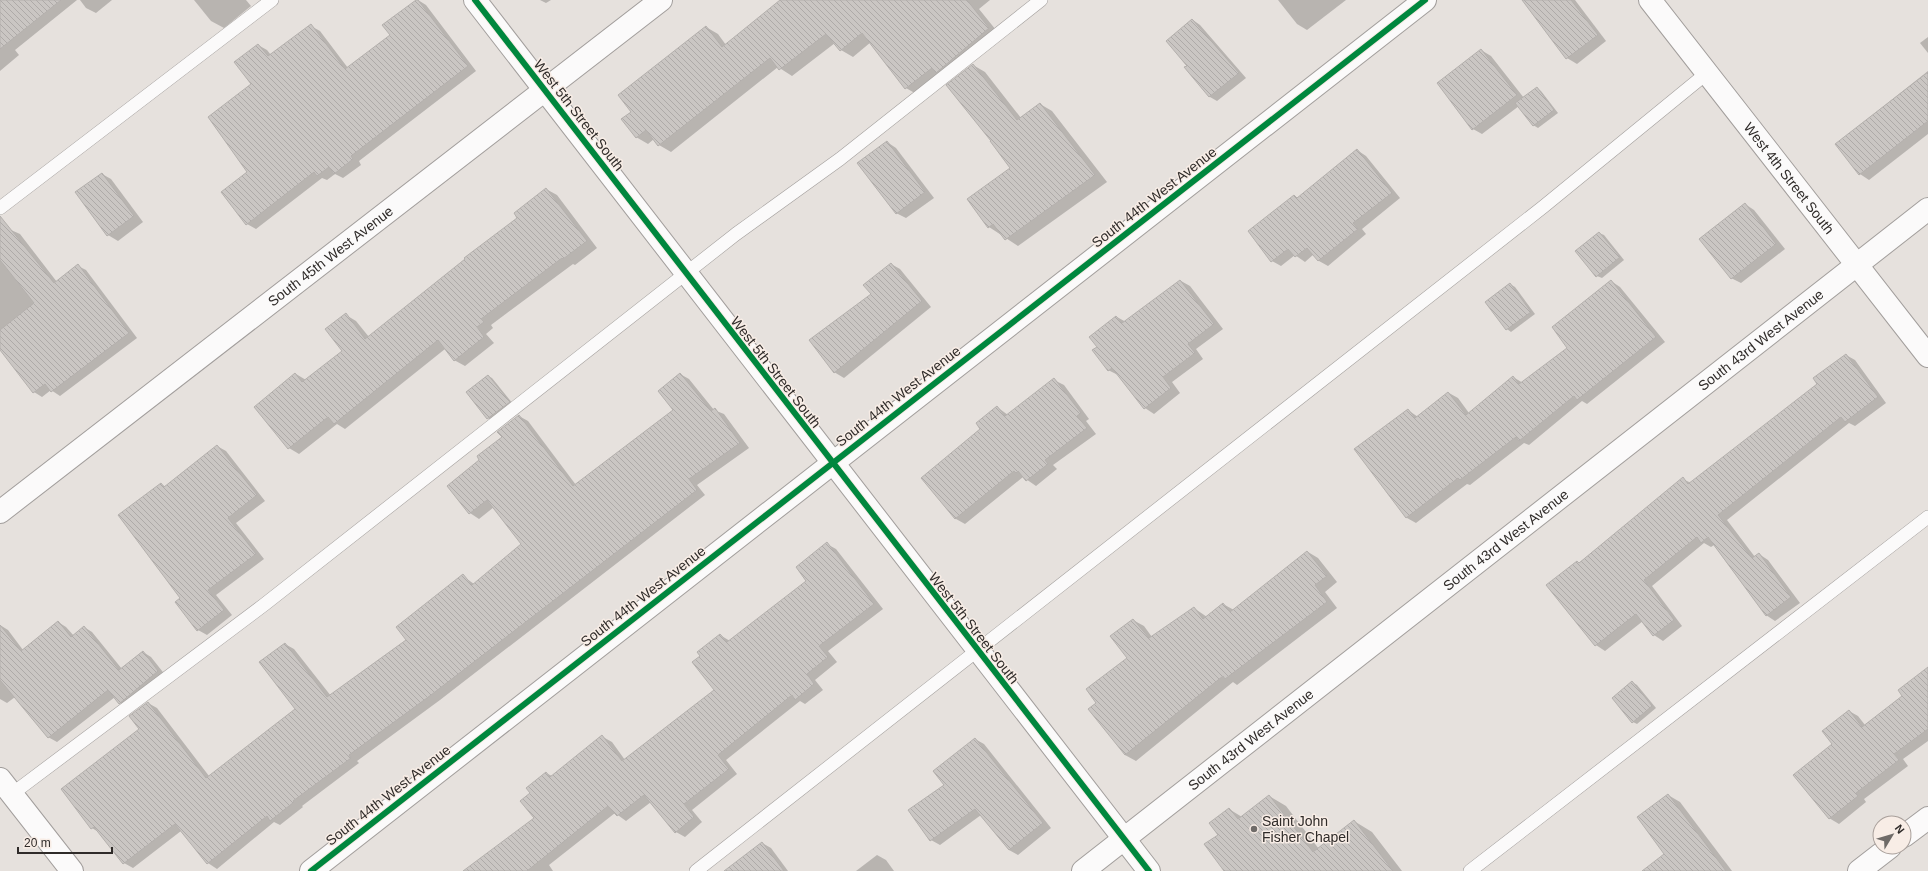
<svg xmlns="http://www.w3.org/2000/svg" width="1928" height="871" font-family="Arial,sans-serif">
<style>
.shadow{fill:#0003}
.building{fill:url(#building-back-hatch);stroke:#b4b0ad}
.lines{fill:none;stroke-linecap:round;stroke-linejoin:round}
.service-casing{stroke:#a29e9c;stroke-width:14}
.minor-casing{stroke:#a29e9c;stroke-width:24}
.service{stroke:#fbfafa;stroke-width:13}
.minor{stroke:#fbfafa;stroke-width:22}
.cycleway-casing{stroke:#f8ede6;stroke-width:8}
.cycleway{stroke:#00873e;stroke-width:6}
.poi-dot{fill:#6f6b68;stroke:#f8ede6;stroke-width:1.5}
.labels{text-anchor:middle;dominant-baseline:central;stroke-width:3;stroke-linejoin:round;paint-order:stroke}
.street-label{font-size:14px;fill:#2f2b29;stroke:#f8ede6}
.poi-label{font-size:14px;fill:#2f2b29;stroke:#f8ede6;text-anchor:start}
</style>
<defs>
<pattern id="building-back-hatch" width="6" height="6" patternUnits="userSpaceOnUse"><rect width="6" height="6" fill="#cac6c3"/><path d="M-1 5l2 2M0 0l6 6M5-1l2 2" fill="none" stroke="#aeaaa8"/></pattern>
</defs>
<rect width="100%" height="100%" fill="#e6e1dd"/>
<!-- shadow -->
<g class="shadow">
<polygon points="3,0 77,0 15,50 19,55 0,71 0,2"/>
<polygon points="80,0 112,0 96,13 86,8"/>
<polygon points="194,0 246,0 251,6 224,28 211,21"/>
<polygon points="418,0 426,5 476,71 359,161 361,165 343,178 335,174 327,180 322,178 256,229 247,224 253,84 258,45 267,50 271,55 311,26 320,31 348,68 391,35"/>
<polygon points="540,0 551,0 546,3"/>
<polygon points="793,0 990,0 979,9 1000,35 918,95 906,88 871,42 853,57 841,50 835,43 792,76 778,67 671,152 659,145 654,139 648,144 636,137 632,112 706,27 718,34 726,45"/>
<polygon points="1278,0 1346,0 1307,30 1297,24"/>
<polygon points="1528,0 1575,0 1606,41 1577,64 1567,58 1525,3"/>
<polygon points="1193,20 1200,25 1246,78 1217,101 1210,97 1186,67 1188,66"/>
<polygon points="1928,37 1928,53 1920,43"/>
<polygon points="1481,50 1491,56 1524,98 1537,88 1541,91 1558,113 1538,128 1533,125 1519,106 1482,134 1473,129"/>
<polygon points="973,65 985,72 1021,118 1040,104 1052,111 1107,182 1018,246 989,227 1011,168 992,141"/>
<polygon points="1928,71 1928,134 1869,180 1860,174 1836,144"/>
<polygon points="887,142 896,148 934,198 906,218 896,213"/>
<polygon points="1357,150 1366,156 1400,198 1362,229 1366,234 1328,266 1319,261 1314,254 1305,262 1295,255 1281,266 1272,261 1294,196 1298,198"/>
<polygon points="102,174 111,179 143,222 118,241 108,235 77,193"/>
<polygon points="546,189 557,195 597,248 575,265 573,264 491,325 493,328 486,334 494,343 465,366 454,360 445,349 345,429 337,424 299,454 289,448 296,374 306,380 343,351 346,315 356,321 369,337 519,218"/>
<polygon points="1745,204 1754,210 1785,249 1741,283 1731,278"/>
<polygon points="11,230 20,234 57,282 78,266 86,270 137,338 60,396 51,390 42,397 34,392 0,349 0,238"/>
<polygon points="1599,233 1604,235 1624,260 1602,278 1597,276"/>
<polygon points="891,264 900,269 931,307 844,378 834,372 872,294"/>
<polygon points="1181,281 1190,286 1223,329 1196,349 1203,359 1172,382 1180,393 1154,414 1145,408 1118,375 1108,370 1098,347 1117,317 1126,322"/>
<polygon points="1611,281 1620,287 1665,342 1587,404 1582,401 1529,445 1524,443 1470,485 1467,484 1416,523 1407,518 1356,449 1408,410 1418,417 1449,393 1458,398 1469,413 1513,377 1523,383 1569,348"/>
<polygon points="1510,284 1515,287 1535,314 1511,332 1507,329"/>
<polygon points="1846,355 1855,360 1886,403 1855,426 1849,423 1727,520 1755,557 1759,554 1768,560 1800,603 1775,621 1766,615 1714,545 1711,547 1704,543 1652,586 1682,626 1663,641 1654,635 1643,621 1605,651 1596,645 1577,562 1579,563 1683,479 1691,483 1819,384"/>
<polygon points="680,374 689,379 714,410 724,414 749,448 697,485 705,495 440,700 357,761 359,763 302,806 303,807 280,825 274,822 217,869 208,863 181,831 133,868 124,863 100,833 92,828 140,729 148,703 157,708 209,776 297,710 285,644 294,649 331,696 407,640 463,576 474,584 522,544 494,507 479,519 470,513 448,486 481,460 503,437 519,416 528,421 576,485 675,411"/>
<polygon points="488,376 492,378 513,404 492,421 488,418 467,392"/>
<polygon points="1054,380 1064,385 1089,419 1086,421 1096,434 1053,465 1057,469 1036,486 1023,477 965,524 956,519 923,478 982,429 997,407 1008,415"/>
<polygon points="217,446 226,451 265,501 236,523 264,559 216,595 232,615 207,635 198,630 181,598 161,484 166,487"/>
<polygon points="827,544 836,549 883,609 828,651 837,662 815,680 823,690 805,704 800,701 726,760 737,774 692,810 702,822 685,837 676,832 651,802 626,821 615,813 549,865 553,871 488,871 535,818 532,794 546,773 552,776 603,737 612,742 625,760 715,690 702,656 720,635 730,641 808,581"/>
<polygon points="1308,552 1318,558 1337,582 1325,592 1337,608 1237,685 1233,682 1136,761 1125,755 1098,704 1129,658 1133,620 1144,626 1152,637 1194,608 1207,617 1223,604 1234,610"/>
<polygon points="58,622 66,627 74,636 84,627 92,632 122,669 143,652 151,657 166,676 128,708 120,703 115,697 57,742 48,737 15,697 7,703 0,699 0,625 8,630 23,650"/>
<polygon points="1928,677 1928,741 1903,759 1908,766 1864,799 1866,802 1839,824 1829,818 1833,744 1849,711 1858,716 1865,725"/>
<polygon points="1632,682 1637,685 1656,708 1637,724 1633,722"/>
<polygon points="975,739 984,744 1051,828 1018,855 1009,850 981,815 940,845 931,840 910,811 946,785"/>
<polygon points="1668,795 1680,802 1732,871 1664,871"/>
<polygon points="1269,796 1286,806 1319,849 1354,821 1372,832 1402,871 1225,871 1219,835 1229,809 1242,817"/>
<polygon points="762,843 771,848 788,871 747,871"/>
<polygon points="877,855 886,860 894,871 856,871"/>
</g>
<!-- building -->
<g class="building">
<polygon points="0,0 61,0 0,49"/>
<polygon points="416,0 418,0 468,66 351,156 353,159 334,174 329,167 317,176 314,172 246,225 221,192 247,172 208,117 251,84 234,62 258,44 268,56 311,24 345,69 390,35 382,25"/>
<polygon points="780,0 967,0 989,28 936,73 932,68 905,89 862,33 840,51 826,34 779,70 770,58 658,146 646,130 636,138 621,119 631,112 618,95 706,26 722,47"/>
<polygon points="1522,0 1571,0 1598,35 1566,59"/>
<polygon points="1192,19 1239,73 1209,97 1184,67 1187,66 1166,41"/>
<polygon points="1481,49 1517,95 1472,130 1437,83"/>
<polygon points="973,64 1017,120 1040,103 1095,175 1005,240 993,224 988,228 967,199 1010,168 990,141 991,141 946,85"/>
<polygon points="1928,72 1928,121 1859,175 1835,144"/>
<polygon points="1537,87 1554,110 1533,126 1515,103"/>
<polygon points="887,141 925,192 896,214 857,163"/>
<polygon points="1357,149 1392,193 1353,223 1358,229 1318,261 1307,248 1295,257 1288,249 1271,262 1248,231 1294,195 1297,198"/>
<polygon points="102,173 134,216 107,236 75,192"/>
<polygon points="546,188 587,241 563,259 562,258 481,319 484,322 477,327 484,337 454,361 438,340 334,424 328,417 288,449 254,407 295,373 302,382 342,351 325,329 346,313 365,339 465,259 464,258 517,218 514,213"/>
<polygon points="1745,203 1776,244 1731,279 1699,239"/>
<polygon points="0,216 54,283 78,264 129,333 51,392 45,384 33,393 0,350 0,330 34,303 0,260"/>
<polygon points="1599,232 1620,257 1596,277 1575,251"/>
<polygon points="891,263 922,301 834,373 809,340 871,294 863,285"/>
<polygon points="1180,280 1214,324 1188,344 1195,353 1163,377 1171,388 1144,409 1112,368 1108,371 1092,350 1097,347 1089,337 1116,316 1122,323"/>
<polygon points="1611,280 1656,337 1577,400 1574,396 1519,441 1516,437 1460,480 1458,478 1406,518 1354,449 1408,409 1415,418 1448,392 1466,415 1513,376 1519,384 1567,348 1552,327"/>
<polygon points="1510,283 1531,312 1506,330 1485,302"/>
<polygon points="1846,354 1878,397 1845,422 1841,417 1718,515 1752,558 1759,553 1791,597 1766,616 1708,537 1701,543 1697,537 1644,580 1674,620 1653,636 1636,614 1595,646 1546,585 1577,561 1579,563 1683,477 1688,484 1817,384 1813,378"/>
<polygon points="680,373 711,411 715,408 740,443 689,479 697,490 431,695 349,755 351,758 293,801 294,802 270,821 267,816 207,864 175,824 123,864 94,827 91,829 61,789 139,729 129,716 148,702 206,778 295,709 259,662 285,643 327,697 406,640 396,627 463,574 472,585 521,544 487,500 469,514 447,486 479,460 477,456 502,437 497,432 519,415 573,486 673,410 658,391"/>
<polygon points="488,375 510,402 487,419 466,392"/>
<polygon points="1054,378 1081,413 1077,416 1087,428 1045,460 1048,464 1026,481 1018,471 1016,473 1014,471 955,519 921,478 980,429 976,423 997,406 1005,416"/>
<polygon points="217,445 257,495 228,518 256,554 208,590 224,610 197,631 175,602 180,598 118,515 161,483 164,487"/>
<polygon points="827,542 874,604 819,646 828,657 807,674 814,684 795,700 792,695 718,755 729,769 684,804 694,817 675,833 644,795 617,816 608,806 527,871 463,871 534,818 520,801 530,793 526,788 546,772 550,777 602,735 622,761 714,690 692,662 700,656 697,652 720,634 727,642 806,581 796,567"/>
<polygon points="1307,551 1327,576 1315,585 1327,602 1225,679 1223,676 1125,755 1088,709 1096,703 1086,689 1127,658 1110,636 1133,619 1149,638 1194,607 1203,619 1223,603 1230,612"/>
<polygon points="58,621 71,637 84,626 119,670 143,651 158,671 119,704 108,690 48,738 0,680 0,625 21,651"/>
<polygon points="1928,667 1928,729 1894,754 1899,760 1856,793 1858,796 1829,819 1793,775 1832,744 1822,731 1849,710 1862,727 1902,696 1898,690"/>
<polygon points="1632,681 1652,706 1632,723 1612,698"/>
<polygon points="975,738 1043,823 1009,850 975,809 930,841 908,810 944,785 933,771"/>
<polygon points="1668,794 1726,871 1642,871 1664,854 1637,817"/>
<polygon points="1269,795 1313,852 1354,820 1393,871 1224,871 1204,844 1218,835 1209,823 1229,808 1238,819"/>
<polygon points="762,842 784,871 724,871"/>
</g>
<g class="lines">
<defs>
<g id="service">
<polyline points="0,208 272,0"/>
<polyline points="12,794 265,604 736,234 840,159 1041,0"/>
<polyline points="696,871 1543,207 1707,73"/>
<polyline points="1470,871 1928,517"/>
</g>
<g id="minor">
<polyline points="475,0 1149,871"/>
<path id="s1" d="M1650,0L1928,356"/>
<path id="s2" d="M0,512L661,0"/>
<polyline points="0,779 72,871"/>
<polyline points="1904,836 1928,818"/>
<polyline points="311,871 1425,0"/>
<path id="s3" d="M1083,871L1928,209"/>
<polyline points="1859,871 1890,847"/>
</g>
</defs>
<!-- service casing -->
<use href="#service" class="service-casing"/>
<!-- minor casing -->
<use href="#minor" class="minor-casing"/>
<!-- service -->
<use href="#service" class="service"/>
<!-- minor -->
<use href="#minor" class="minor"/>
<defs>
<g id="cycleway">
<polyline points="475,0 1149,871"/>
<polyline points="311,871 1425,0"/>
</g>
</defs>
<!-- cycleway casing -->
<use href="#cycleway" class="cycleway-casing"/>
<!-- cycleway -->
<use href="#cycleway" class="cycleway"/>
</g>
<!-- markers -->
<circle class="poi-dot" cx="1254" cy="829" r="4"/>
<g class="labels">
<!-- street labels -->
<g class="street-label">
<text transform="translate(579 115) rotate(52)">West 5th Street South</text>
<text stroke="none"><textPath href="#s1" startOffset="226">West 4th Street South</textPath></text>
<text transform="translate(1154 197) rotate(-38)">South 44th West Avenue</text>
<text stroke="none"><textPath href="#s2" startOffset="418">South 45th West Avenue</textPath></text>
<text stroke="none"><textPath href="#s3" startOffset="861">South 43rd West Avenue</textPath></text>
<text transform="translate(776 372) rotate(52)">West 5th Street South</text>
<text transform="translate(898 396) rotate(-38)">South 44th West Avenue</text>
<text stroke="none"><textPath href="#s3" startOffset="537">South 43rd West Avenue</textPath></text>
<text transform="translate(643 596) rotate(-38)">South 44th West Avenue</text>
<text transform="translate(974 628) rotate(52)">West 5th Street South</text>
<text stroke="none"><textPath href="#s3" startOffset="213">South 43rd West Avenue</textPath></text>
<text transform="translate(388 795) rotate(-38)">South 44th West Avenue</text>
</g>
<!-- poi labels -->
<g class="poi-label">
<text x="1262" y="821">Saint John<tspan x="1262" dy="16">Fisher Chapel</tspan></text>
</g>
</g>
<!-- north arrow -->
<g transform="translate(1892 835) rotate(52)"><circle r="19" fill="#f8ede6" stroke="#a89f9a"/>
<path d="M0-3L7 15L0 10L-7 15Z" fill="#6f6b68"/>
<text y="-6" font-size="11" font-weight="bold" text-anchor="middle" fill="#2f2b29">N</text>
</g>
<!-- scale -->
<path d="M18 847v6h94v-6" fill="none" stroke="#2f2b29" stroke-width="2"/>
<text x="24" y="847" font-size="12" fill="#2f2b29" stroke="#f8ede6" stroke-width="3" paint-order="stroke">20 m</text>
</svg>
